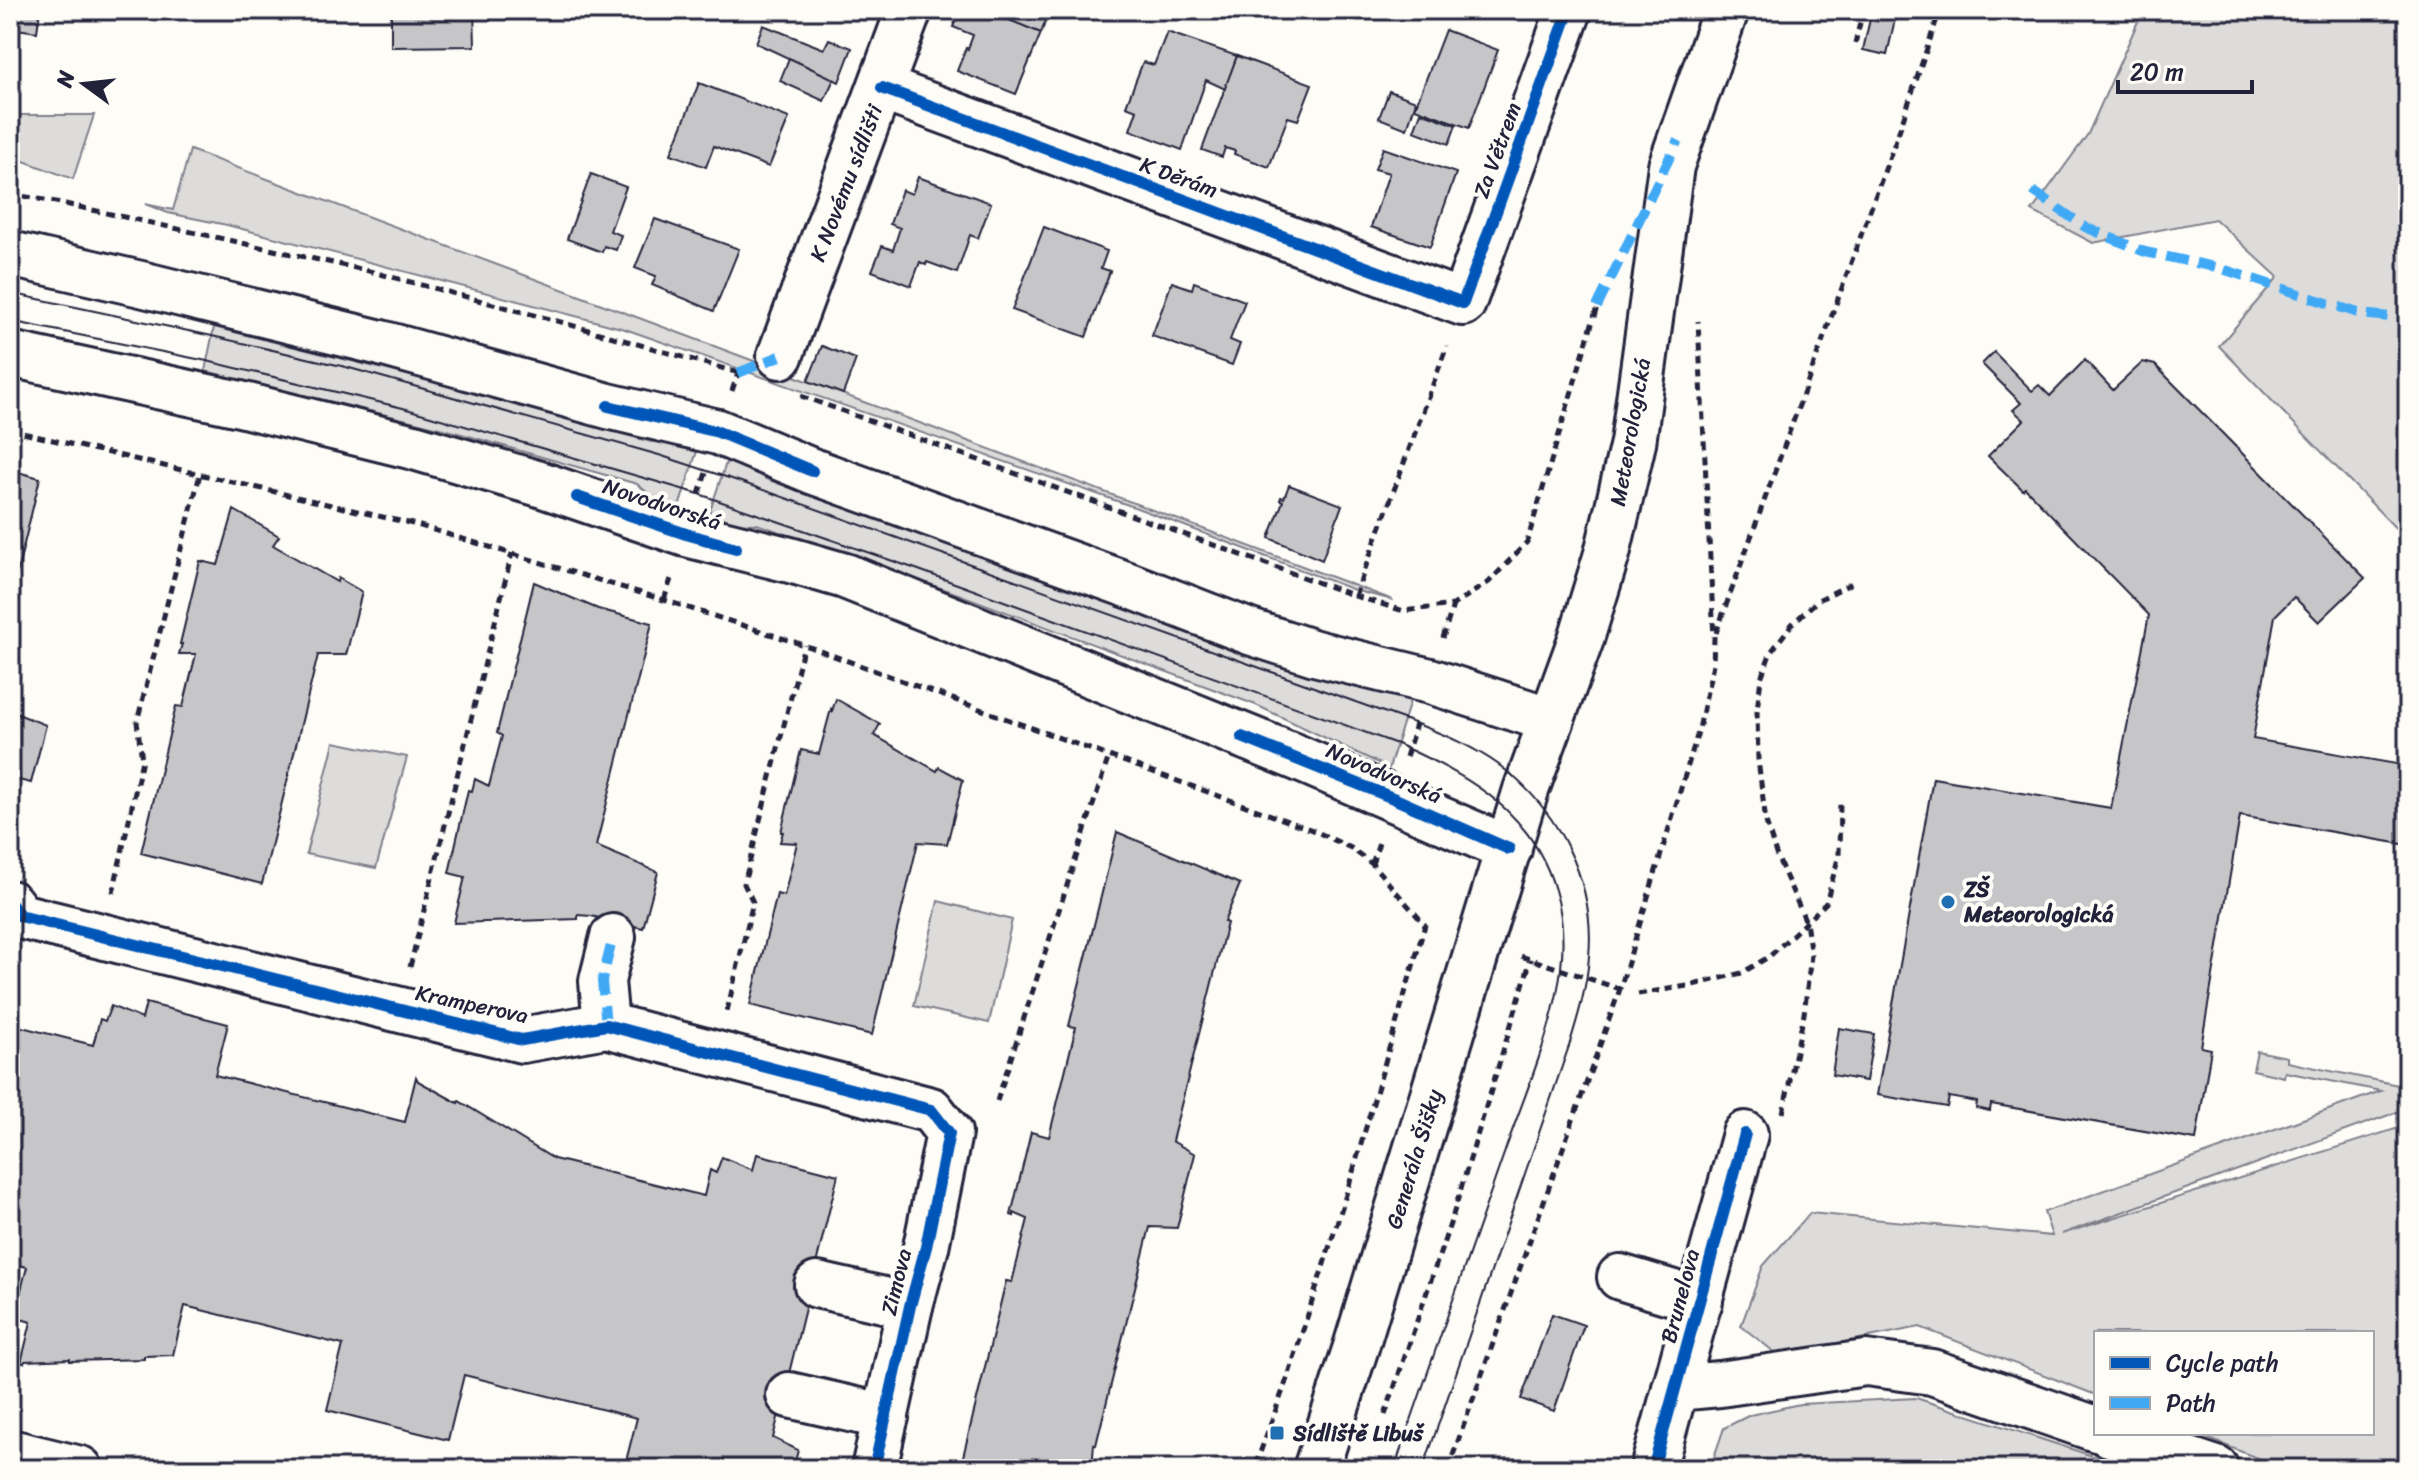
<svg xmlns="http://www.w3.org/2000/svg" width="2418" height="1479" font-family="Sriracha,sans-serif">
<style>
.green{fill:#dddcdb;stroke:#807f8b;stroke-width:2}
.building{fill:#c6c6c8;stroke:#22223b;stroke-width:2}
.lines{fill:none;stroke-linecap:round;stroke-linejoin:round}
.minor-casing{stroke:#22223b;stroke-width:50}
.major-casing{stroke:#22223b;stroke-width:50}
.path{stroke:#22223b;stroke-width:5;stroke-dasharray:8 6;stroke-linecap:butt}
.minor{stroke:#fdfcf7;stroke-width:44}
.major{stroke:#fdfcf7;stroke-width:44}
.tram{stroke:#22223b;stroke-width:2}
.quiet{stroke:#3fa9f5;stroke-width:10;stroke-dasharray:20 10;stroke-linecap:butt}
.cycleway-casing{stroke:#fdfcf7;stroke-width:17}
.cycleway{stroke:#0057b8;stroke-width:12}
.poi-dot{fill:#1f6fb2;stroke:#fdfcf7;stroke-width:3}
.labels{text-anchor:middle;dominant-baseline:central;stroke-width:8;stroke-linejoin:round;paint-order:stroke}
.street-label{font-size:22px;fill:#22223b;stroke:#fdfcf7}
.poi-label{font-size:22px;font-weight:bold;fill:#22223b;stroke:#fdfcf7;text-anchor:start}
</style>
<rect width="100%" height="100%" fill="#fdfcf7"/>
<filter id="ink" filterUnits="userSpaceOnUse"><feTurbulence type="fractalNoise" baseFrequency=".0125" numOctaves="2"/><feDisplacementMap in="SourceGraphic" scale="16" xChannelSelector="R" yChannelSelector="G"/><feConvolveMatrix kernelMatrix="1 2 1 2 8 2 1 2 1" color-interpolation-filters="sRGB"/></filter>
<g filter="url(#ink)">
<!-- green -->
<g class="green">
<polygon points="2143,10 2408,10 2408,541 2219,346 2278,277 2215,219 2093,243 2032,211 2088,134"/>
<polygon points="10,115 94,115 73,179 10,156"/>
<polygon points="190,150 1393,600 1357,591 1137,508 625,329 227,225 168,213 145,204 173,210"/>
<polygon points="214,327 460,388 651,442 685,440 700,442 677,513 668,510 637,484 444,429 205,371"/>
<polygon points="730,451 766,479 979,553 1412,695 1389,768 1256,705 958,594 757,524 706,523"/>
<polygon points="334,742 407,757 376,868 306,854"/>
<polygon points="938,901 1012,920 989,1023 914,1006"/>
<polygon points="2257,1051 2287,1057 2287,1062 2398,1085 2408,1082 2408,1108 2062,1234 2408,1125 2408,1469 2284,1469 2195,1433 2372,1433 2372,1333 2096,1333 2096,1395 1920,1327 1778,1355 1741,1326 1763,1266 1810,1213 2052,1236 2044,1212 2381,1091 2285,1072 2284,1077 2253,1070"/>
<polygon points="1916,1398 2132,1469 1710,1469 1724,1428 1750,1415 1800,1404"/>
</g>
<!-- building -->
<g class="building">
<polygon points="10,10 40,10 37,32 10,28"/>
<polygon points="174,10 206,10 207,14 174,17"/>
<polygon points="391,10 474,10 475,46 391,47"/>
<polygon points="960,10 985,10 1041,33 1016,94 957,71 966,48 968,49 973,35 953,27"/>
<polygon points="985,10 1050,10 1041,33"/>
<polygon points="1872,10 1897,10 1887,55 1863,50"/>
<polygon points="763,25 824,49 829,39 852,48 839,82 756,43"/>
<polygon points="1445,30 1498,50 1469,128 1415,108"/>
<polygon points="1167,32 1237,56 1225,89 1206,80 1182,150 1130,130 1137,110 1126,106 1143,62 1154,65"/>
<polygon points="1237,56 1312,84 1298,120 1288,117 1269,167 1234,154 1235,151 1225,148 1222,157 1202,150"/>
<polygon points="789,58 834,79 824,101 780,81"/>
<polygon points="699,83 789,118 769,167 714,146 706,167 671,154"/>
<polygon points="1389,91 1416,101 1407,129 1379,118"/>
<polygon points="1421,112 1456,125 1449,144 1414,131"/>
<polygon points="1383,148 1456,173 1430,247 1371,227 1389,173 1375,169"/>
<polygon points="591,174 626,187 610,231 621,235 616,250 604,246 602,252 567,239"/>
<polygon points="918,177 991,203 978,238 970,235 957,273 927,262 926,265 920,262 911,286 872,271 882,246 893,250 900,228 890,224 902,190 912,194"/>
<polygon points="655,219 739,249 714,311 652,285 656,276 635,268"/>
<polygon points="1044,227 1107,251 1101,268 1110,271 1086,337 1012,310"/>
<polygon points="1172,282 1192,289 1194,282 1245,301 1230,340 1240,344 1232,365 1152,336"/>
<polygon points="822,346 856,359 843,394 808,381"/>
<polygon points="1994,352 2032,391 2039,385 2050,396 2085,360 2113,390 2143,362 2155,365 2365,578 2319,622 2294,597 2275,616 2253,739 2408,766 2408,845 2240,816 2201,1047 2211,1049 2196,1140 1991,1104 1990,1111 1976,1108 1977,1102 1949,1097 1947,1107 1877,1095 1933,778 2111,808 2149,615 2025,488 2023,490 1988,456 2024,420 2013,410 2021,403 1982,364"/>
<polygon points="10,470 40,478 10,602"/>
<polygon points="1289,485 1342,505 1322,560 1269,538 1283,501 1280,500 1281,497 1284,498"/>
<polygon points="234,510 279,536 273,545 337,582 338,578 362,592 346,655 318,655 262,884 141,853 176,706 183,707 196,654 179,654 182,644 180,644 200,561 218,565"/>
<polygon points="534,582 598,609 652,623 596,846 658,872 643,928 591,916 578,915 578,919 454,923 465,877 449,873 468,790 472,791 475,779 489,786 502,736 497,733"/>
<polygon points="836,699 880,724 874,735 937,771 939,767 963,780 947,844 918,842 872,1035 750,1005 777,894 784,896 797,843 780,842 783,832 781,832 801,750 819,754 831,709 832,711"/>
<polygon points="10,711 46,725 31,783 10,778"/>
<polygon points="1117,832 1240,884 1224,922 1227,923 1172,1141 1195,1154 1177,1228 1150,1227 1096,1445 1094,1444 1092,1469 960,1469 1006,1281 1012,1282 1028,1219 1014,1213 1014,1216 1011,1215 1031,1132 1049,1137 1076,1027 1069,1026"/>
<polygon points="146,1003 228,1024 215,1075 405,1122 416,1077 418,1081 458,1103 459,1101 554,1159 704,1196 710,1170 716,1173 722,1157 753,1170 757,1154 838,1175 773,1438 798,1450 793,1469 624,1469 637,1418 464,1375 448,1440 327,1410 343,1345 185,1306 173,1355 144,1356 144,1359 70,1361 70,1359 25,1361 24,1363 21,1363 31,1322 14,1317 27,1267 10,1263 10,1024 93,1045 100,1019 105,1021 111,1006 142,1019"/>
<polygon points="1839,1028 1874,1034 1866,1081 1832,1075"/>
<polygon points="1552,1314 1584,1325 1554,1411 1521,1399"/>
</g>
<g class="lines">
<defs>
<g id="minor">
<polyline points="882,88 1463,303 1569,10"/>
<polyline points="780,356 909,10"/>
<polyline points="10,903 20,916 522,1040 606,1025 931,1110 949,1133 926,1247 910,1306 874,1469"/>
<polyline points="606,1025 602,981 613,937"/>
<polyline points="1620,1277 1700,1301"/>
<polyline points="817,1285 910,1306"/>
<polyline points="1675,1388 1720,1384 1866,1363 1932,1372 2096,1429"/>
<polyline points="789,1395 886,1417"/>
<polyline points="2107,1433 2216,1469"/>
<polyline points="10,1452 80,1469"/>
<polyline points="1653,1469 1745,1134"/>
</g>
<g id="major">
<polyline points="10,254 141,284 381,343 608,406 718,432 812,471 1131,586 1250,632 1315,653 1430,681 1551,720"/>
<polyline points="10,354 240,404 414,447 540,484 686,534 790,560 845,576 1298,758 1509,849"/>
<polyline points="1316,1469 1356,1347 1526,790 1581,639 1607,554 1633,443 1671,166 1726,10"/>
</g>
</defs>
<!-- minor casing -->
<use href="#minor" class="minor-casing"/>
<!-- major casing -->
<use href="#major" class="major-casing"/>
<!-- path -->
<g class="path">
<polyline points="1855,44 1863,10"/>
<polyline points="10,194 56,202 369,271 557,321 739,373"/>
<polyline points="732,391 738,373"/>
<polyline points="801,396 1355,596 1404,611 1453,605 1489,582 1527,542 1597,307"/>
<polyline points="10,430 417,525 664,600 804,645 1315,831 1351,848 1372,864 1425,925 1350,1182 1289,1374 1254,1469"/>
<polyline points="699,494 706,473"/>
<polyline points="1355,596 1447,346"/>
<polyline points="664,600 672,576"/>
<polyline points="1716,633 1898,134 1940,10"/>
<polyline points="1443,638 1453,605"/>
<polyline points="1406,757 1416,724"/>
<polyline points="1372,864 1379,843"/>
<polyline points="113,893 142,760 137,722 200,474"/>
<polyline points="1521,956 1620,989"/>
<polyline points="410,967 512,553"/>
<polyline points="1638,994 1693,985 1742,973 1770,956 1826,903 1839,855 1840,802"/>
<polyline points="727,1011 753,902 744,884 804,645"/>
<polyline points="997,1101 1109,756"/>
<polyline points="1783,1113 1804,1014 1811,955 1806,922 1776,854 1766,822 1758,760 1757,710 1761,678 1771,652 1792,624 1818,600 1856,581"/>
<polyline points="1385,1415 1453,1215 1531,959"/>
<polyline points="1448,1469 1620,989 1699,729 1713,664 1714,638 1698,321"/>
</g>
<!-- minor -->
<use href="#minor" class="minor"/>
<!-- major -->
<use href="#major" class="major"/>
<!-- tram -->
<g class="tram">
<path d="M10,293L212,336L346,367L659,455L741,482L1417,724C1445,735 1474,747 1499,765C1558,809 1596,882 1589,956C1587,987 1578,1017 1569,1046L1423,1469"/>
<path d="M10,321L207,361L403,408L699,494L916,569L1397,744C1468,775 1532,811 1555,890C1563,915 1564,942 1561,968C1555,1025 1525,1094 1506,1148C1469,1255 1431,1362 1394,1469"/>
</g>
<!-- quiet -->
<g class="quiet">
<polyline points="2033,191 2085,227 2145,252 2219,268 2361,314 2408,319"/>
<polyline points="1597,307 1678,140"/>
<polyline points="738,373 780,356"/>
<polyline points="606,1025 602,981 613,937"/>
</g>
<defs>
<g id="cycleway">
<polyline points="882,88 1463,303 1569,10"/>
<polyline points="608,406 718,432 812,471"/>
<polyline points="577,497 686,534 736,548"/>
<polyline points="1242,737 1393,798 1509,849"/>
<polyline points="10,903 20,916 522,1040 606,1025 931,1110 949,1133 926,1247 910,1306 874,1469"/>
<polyline points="1653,1469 1745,1134"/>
</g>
</defs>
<!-- cycleway casing -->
<use href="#cycleway" class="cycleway-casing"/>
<!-- cycleway -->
<use href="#cycleway" class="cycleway"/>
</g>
</g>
<!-- markers -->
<g class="poi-dot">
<circle cx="1948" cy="902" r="8"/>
<rect x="1269" y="1425" width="16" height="16" rx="4"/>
</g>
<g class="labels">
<!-- street labels -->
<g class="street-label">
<text transform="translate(1497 150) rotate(-70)">Za Větrem</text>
<text transform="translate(1179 177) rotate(20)">K Děrám</text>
<text transform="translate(846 183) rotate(-69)">K Novému sídlišti</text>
<text transform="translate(1630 432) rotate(-80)">Meteorologická</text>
<text transform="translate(662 504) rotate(18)">Novodvorská</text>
<text transform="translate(1384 773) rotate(23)">Novodvorská</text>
<text transform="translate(472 1004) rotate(12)">Kramperova</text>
<text transform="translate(1414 1159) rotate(-73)">Generála Šišky</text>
<text transform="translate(896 1282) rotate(-76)">Zimova</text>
<text transform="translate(1680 1296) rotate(-75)">Brunelova</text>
</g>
<!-- poi labels -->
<g class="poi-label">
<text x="1964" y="889">ZŠ<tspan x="1964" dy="25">Meteorologická</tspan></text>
<text x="1293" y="1433">Sídliště Libuš</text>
</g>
</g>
<!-- margin -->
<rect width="2418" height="1479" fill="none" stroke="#fdfcf7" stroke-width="40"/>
<rect x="20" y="20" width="2378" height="1439" fill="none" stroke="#22223b" stroke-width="3" filter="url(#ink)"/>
<!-- legend -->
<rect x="2094" y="1331" width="280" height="104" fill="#fdfcf7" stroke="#a5a5ac" stroke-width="2"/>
<rect x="2110" y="1357" width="40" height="12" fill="#0057b8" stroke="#a5a5ac" stroke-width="2"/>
<text x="2166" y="1371" font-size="24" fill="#22223b">Cycle path</text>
<rect x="2110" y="1397" width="40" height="12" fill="#3fa9f5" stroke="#a5a5ac" stroke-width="2"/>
<text x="2166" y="1411" font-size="24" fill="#22223b">Path</text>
<!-- north arrow -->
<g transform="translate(84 84) rotate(285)" stroke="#fdfcf7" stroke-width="6" paint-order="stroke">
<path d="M0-6L14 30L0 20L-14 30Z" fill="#22223b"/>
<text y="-12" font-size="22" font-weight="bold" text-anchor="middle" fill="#22223b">N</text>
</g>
<!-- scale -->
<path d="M2118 80v12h134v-12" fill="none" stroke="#22223b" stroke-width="4"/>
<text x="2130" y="80" font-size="24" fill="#22223b" stroke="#fdfcf7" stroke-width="6" paint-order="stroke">20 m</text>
</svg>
